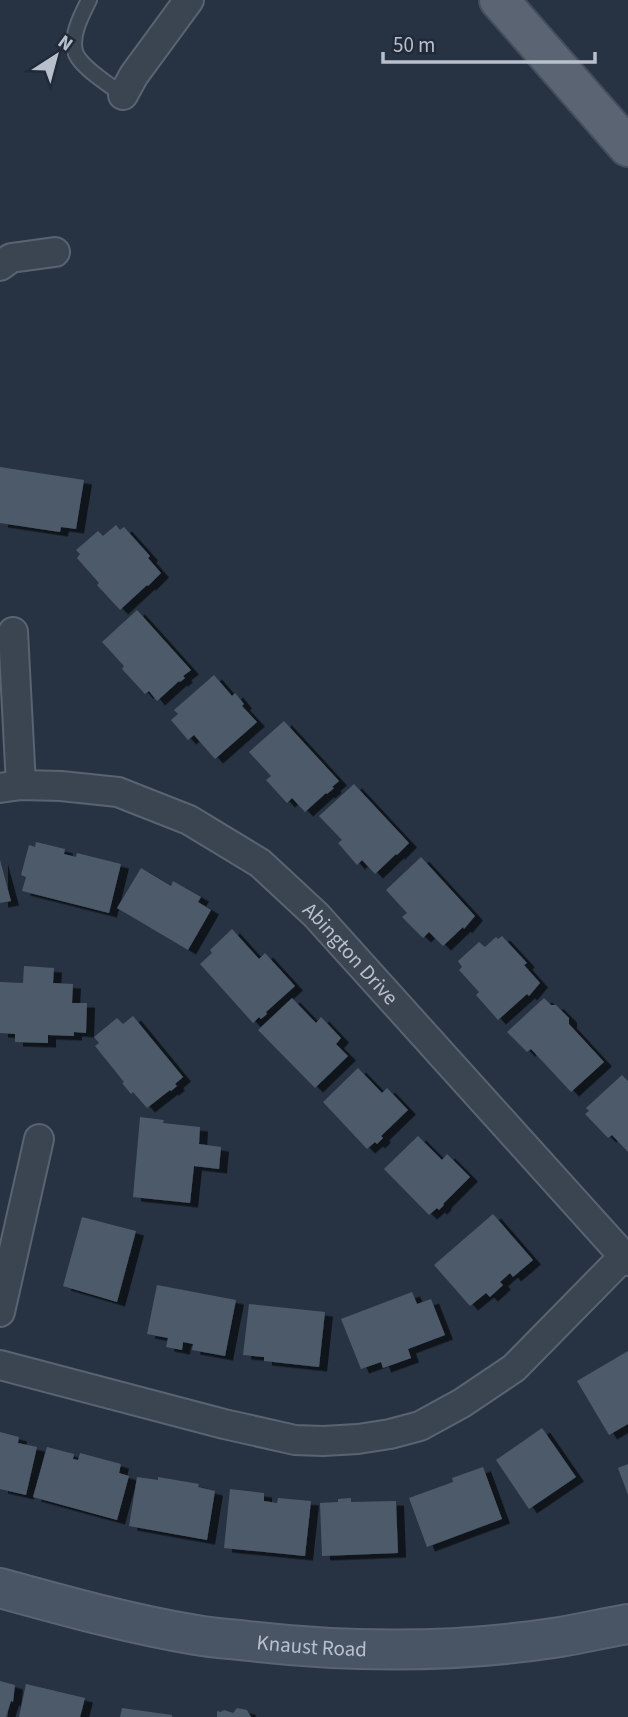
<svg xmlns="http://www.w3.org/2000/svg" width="628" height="1717" font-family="'Source Sans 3',sans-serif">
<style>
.building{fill:#4e5a6b;filter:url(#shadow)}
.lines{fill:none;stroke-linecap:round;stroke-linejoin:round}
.lane-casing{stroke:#5a6370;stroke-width:18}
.street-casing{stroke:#5a6370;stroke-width:32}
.secondary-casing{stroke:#5a6370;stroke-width:42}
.primary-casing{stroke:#454e5c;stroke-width:42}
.lane{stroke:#3b4552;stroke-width:14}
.street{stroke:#3b4552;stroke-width:28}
.secondary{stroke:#495465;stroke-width:38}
.primary{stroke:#5a6472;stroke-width:38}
.labels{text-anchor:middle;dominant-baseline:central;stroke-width:7;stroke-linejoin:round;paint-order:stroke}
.street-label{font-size:21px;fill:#b9c0cc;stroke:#202a38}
</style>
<defs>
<filter id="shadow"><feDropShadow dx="8" dy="4.5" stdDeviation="0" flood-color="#0009"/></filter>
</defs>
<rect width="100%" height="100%" fill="#273343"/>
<!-- building -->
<g class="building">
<polygon points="0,467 84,480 76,529 61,527 60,532 0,523"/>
<polygon points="116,525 120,530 124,527 150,556 148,558 161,573 148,586 147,585 120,610 97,585 99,583 77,558 80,554 76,550 98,531 103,536"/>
<polygon points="137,610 191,670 183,676 185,678 180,682 179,681 157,701 149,691 145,694 122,669 124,666 102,642"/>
<polygon points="214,675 232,696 235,693 244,704 242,706 257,722 215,759 194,735 188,740 171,720 178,714 174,710"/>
<polygon points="284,721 339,781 332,787 334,788 327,794 326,793 305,812 292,798 287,803 266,780 271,776 249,752"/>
<polygon points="354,784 409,843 397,855 396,854 375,874 362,860 357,865 338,843 342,840 319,816"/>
<polygon points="36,842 65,849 64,854 76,857 77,853 121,864 109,913 22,891 26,877 21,875 29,845 35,847"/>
<polygon points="421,857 475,916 464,929 463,927 443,946 429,932 423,938 402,917 407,913 386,890"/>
<polygon points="0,860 11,901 0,903"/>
<polygon points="141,868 171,886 173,881 201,897 198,902 211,910 188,950 117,908"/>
<polygon points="232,929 259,959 265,953 295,986 266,1012 267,1014 261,1019 259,1017 253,1023 200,964 212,953 210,950"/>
<polygon points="502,936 527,963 524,965 540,983 529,996 527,994 498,1020 476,995 479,992 459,970 462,967 458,961 479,942 485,947 496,937 498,939"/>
<polygon points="24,966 54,968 53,983 73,984 72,1003 87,1003 86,1033 74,1032 74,1036 48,1035 48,1043 15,1042 15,1034 0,1033 0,982 23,983"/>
<polygon points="292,998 316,1023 321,1017 341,1038 336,1044 348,1056 315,1088 258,1030"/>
<polygon points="544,998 551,1005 556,1005 569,1018 569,1024 604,1062 571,1092 531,1049 527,1052 507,1032"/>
<polygon points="133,1016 183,1077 175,1084 177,1086 171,1091 170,1090 147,1108 133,1092 131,1094 122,1083 124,1082 95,1046 99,1043 94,1037 117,1018 123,1024"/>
<polygon points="358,1068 382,1093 387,1088 408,1110 381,1136 383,1138 377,1144 375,1142 367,1149 323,1102"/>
<polygon points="622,1075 628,1081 628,1152 612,1135 608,1138 585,1114 589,1111 586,1108"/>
<polygon points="140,1117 164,1120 163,1123 200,1127 199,1144 221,1147 219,1169 194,1166 190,1203 133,1197"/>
<polygon points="418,1136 442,1160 447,1154 470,1177 443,1204 444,1205 439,1210 437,1208 429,1215 384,1169"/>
<polygon points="493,1214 533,1260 513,1277 510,1273 500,1282 503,1285 490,1297 486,1293 470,1306 434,1265"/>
<polygon points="82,1217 136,1231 117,1302 63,1286"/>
<polygon points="157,1285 236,1300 225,1356 192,1350 193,1344 183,1342 182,1350 166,1347 168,1338 147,1334"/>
<polygon points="412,1292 417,1304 431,1299 445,1335 408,1349 411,1358 383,1368 381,1362 361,1369 341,1319"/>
<polygon points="249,1304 325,1312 319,1367 264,1361 264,1357 243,1355"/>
<polygon points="628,1351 628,1424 609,1435 577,1381"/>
<polygon points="542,1428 576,1477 529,1509 496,1460"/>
<polygon points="0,1432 19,1437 18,1443 37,1447 26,1495 0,1489"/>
<polygon points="47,1447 74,1454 73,1459 78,1460 80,1453 121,1464 119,1473 129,1476 117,1520 33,1497"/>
<polygon points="628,1464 628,1495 618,1468"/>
<polygon points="483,1467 502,1519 427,1547 409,1498 453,1482 452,1478"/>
<polygon points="137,1477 158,1480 158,1477 199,1484 198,1487 215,1491 207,1540 129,1526"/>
<polygon points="230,1489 264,1493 264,1501 277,1503 278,1498 311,1501 305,1556 224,1548"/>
<polygon points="351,1498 351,1502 396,1501 398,1553 322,1556 320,1503 338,1502 338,1499"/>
<polygon points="0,1681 15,1685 13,1702 11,1701 6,1717 0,1717"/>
<polygon points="26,1684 85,1698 80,1717 19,1717"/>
<polygon points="122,1708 172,1715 172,1717 120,1717"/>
<polygon points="237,1708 247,1710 251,1717 217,1717 217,1711 221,1712 224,1710 233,1713"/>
</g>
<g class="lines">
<defs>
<path id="lane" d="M89,0C82,14 69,38 76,54C83,69 110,85 123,95"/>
<g id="street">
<polyline points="123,95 134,75 189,0"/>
<polyline points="0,266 11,258 55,252"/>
<polyline points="13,632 21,785"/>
<path id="s1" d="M0,788L21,785L61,786L118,792L189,820L260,863L316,915L628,1261"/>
<polyline points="0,1312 39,1139"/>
<polyline points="0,1365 224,1424 295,1440 323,1441 358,1439 390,1434 420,1426 462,1403 514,1368 624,1256"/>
</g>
<g id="secondary">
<path id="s2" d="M0,1588C65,1606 130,1624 196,1635C213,1638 231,1639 248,1641C352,1653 457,1653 560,1637C583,1633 605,1628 628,1624"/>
</g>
<polyline id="primary" points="499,0 628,147"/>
</defs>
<!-- lane casing -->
<use href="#lane" class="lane-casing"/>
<!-- street casing -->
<use href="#street" class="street-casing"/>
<!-- secondary casing -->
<use href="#secondary" class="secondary-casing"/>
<!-- primary casing -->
<use href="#primary" class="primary-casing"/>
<!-- lane -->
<use href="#lane" class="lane"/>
<!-- street -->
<use href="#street" class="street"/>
<!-- secondary -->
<use href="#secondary" class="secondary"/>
<!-- primary -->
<use href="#primary" class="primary"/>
</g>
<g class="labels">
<!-- street labels -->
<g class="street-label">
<text stroke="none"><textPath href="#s1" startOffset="406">Abington Drive</textPath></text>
<text stroke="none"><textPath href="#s2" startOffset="318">Knaust Road</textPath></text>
</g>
</g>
<!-- north arrow -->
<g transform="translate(56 56) rotate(36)" stroke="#202a38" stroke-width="5" paint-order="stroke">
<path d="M0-5L12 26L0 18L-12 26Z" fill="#b9c0cc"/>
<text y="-10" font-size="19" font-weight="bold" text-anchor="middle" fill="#b9c0cc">N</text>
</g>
<!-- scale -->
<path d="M383 52v10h212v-10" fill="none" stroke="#b9c0cc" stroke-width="3.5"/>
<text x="393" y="52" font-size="21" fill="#b9c0cc" stroke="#202a38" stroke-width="5" paint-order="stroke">50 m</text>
</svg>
